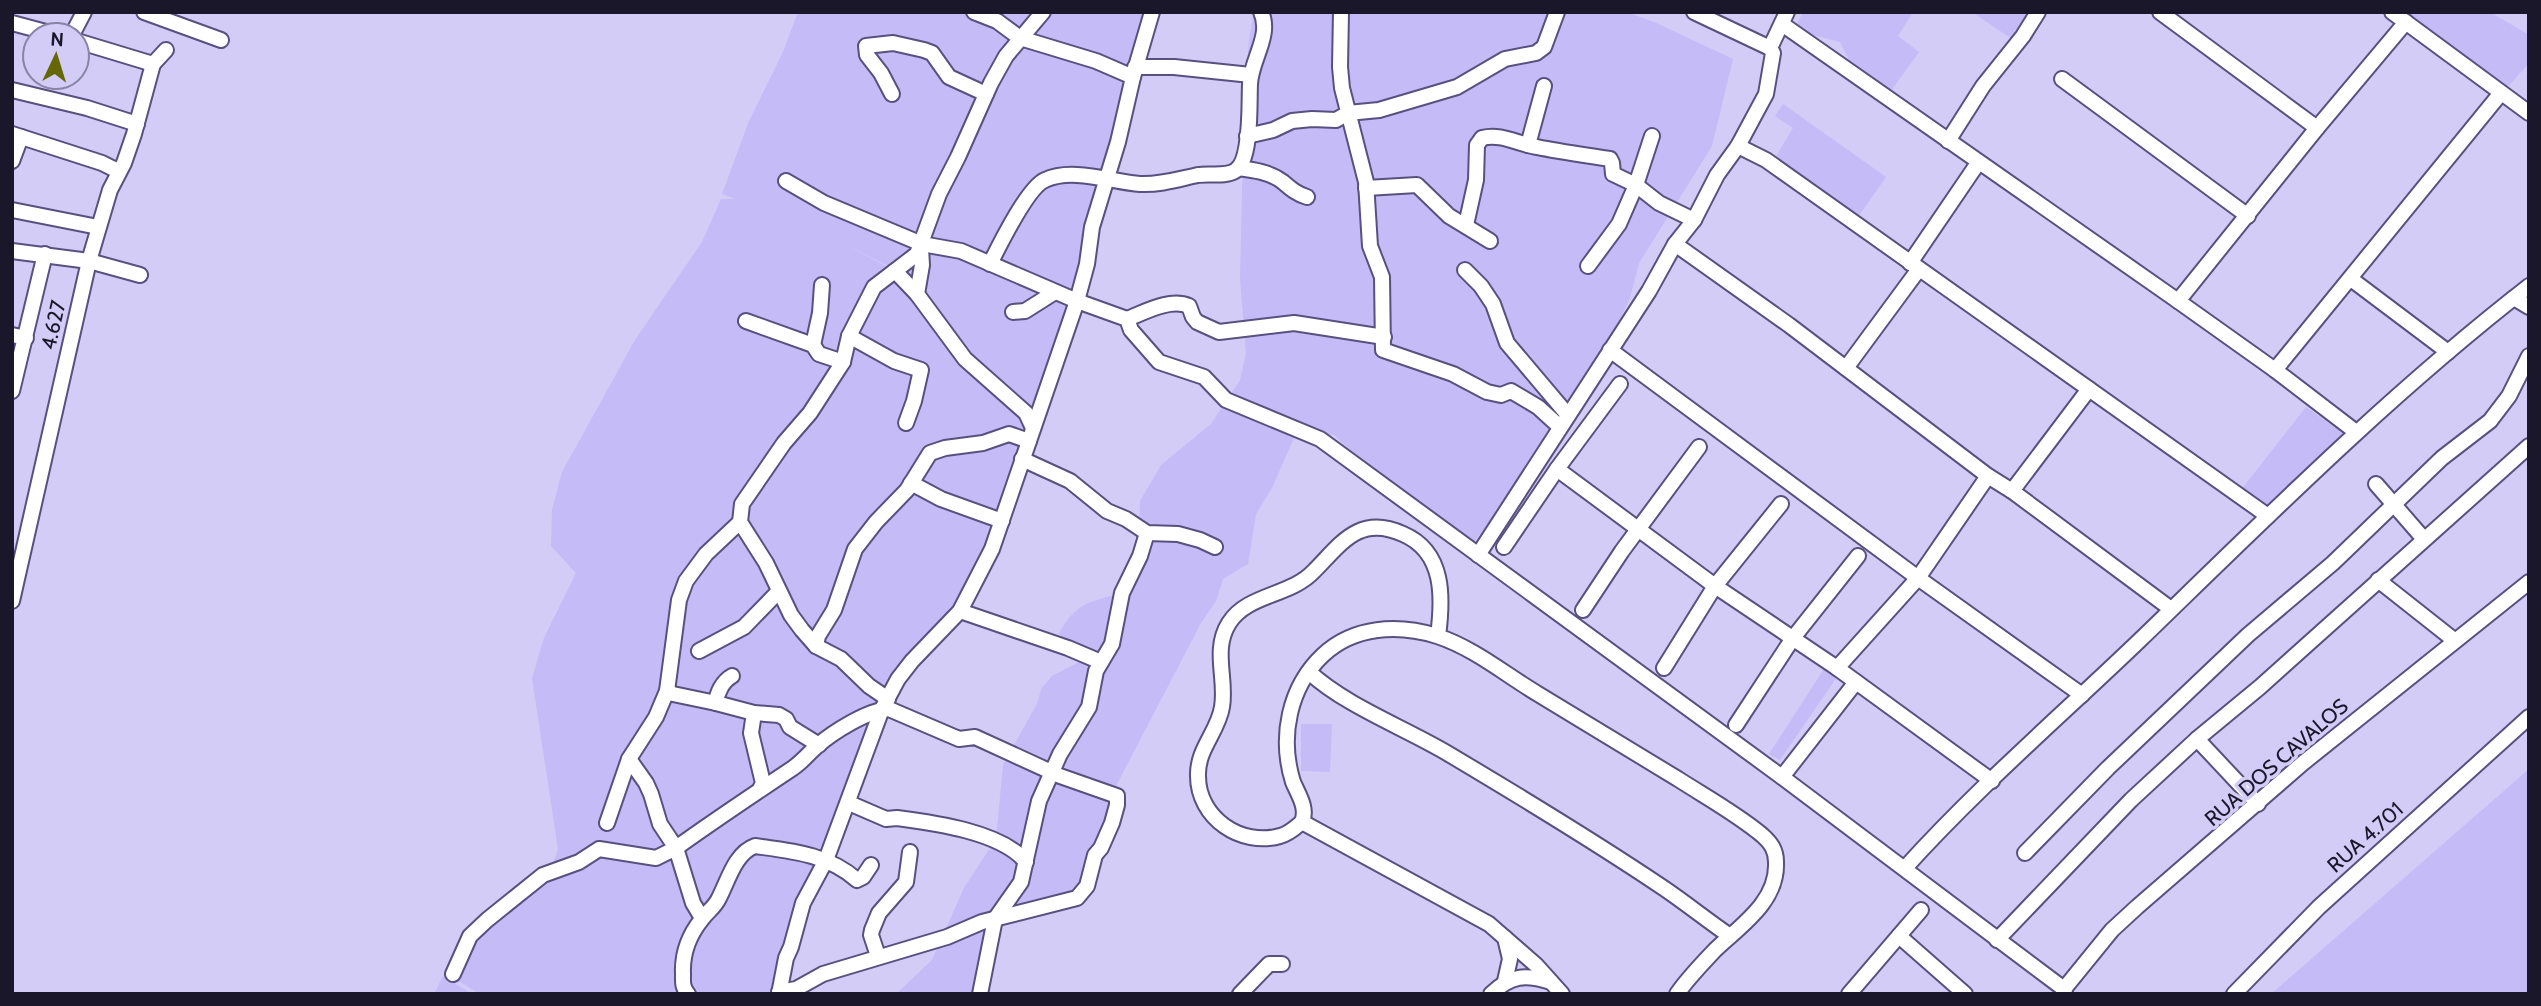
<svg xmlns="http://www.w3.org/2000/svg" width="2541" height="1006" font-family="Cabin,sans-serif">
<style>
.green{fill:#c4bbf7}
.lines{fill:none;stroke-linecap:round;stroke-linejoin:round}
.minor-casing{stroke:#59507f;stroke-width:18}
.minor{stroke:#fff;stroke-width:14}
.labels{text-anchor:middle;dominant-baseline:central;stroke-width:7;stroke-linejoin:round;paint-order:stroke}
.street-label{font-size:21px;fill:#1a172a;stroke:#d2ccf7}
</style>
<rect width="100%" height="100%" fill="#d2ccf7"/>
<!-- green -->
<g class="green">
<path d="M798,12H1147L1112,156L1105,172L1069,311L1035,417L981,374L909,283L892,268L836,240L886,266L913,293L967,366L1014,407L1030,428L990,545L958,609L893,675L834,832L802,899L785,954L776,994H480L447,974C459,955 470,937 487,922C515,898 548,887 558,849L532,678L544,638L576,573L551,546L552,510L562,472L635,340L702,242L721,199H735L722,194L749,121L783,52Z"/>
<path d="M1254,12H1626L1654,22L1733,59L1712,146L1639,263L1630,298L1608,346L1518,488L1473,543L1399,497L1334,435L1296,433L1272,488L1256,514L1248,564L1223,579L1216,601L1201,623L1117,784L1109,814L1078,893L994,912L976,994H896L932,960L964,888L996,839L1003,765L1038,702L1041,689L1052,676L1079,662L1059,633C1074,607 1085,602 1115,595L1139,544L1140,501L1161,465L1211,424L1240,380L1246,354L1240,279L1244,109L1249,39Z"/>
<polygon points="1803,12 1913,12 1898,36 1919,52 1891,91 1849,60 1840,42 1794,30"/>
<polygon points="1972,12 2034,12 2015,41"/>
<polygon points="2402,12 2490,12 2529,35 2529,63 2506,89"/>
<polygon points="1783,104 1886,177 1858,217 1775,158 1793,128 1775,116"/>
<polygon points="2306,407 2342,433 2341,439 2275,502 2267,506 2241,490"/>
<polygon points="1826,666 1837,677 1780,760 1769,754"/>
<polygon points="1301,724 1332,724 1330,772 1301,771"/>
<polygon points="2529,769 2529,994 2271,994"/>
<polygon points="443,976 472,994 434,994"/>
</g>
<g class="lines">
<defs>
<g id="minor">
<polyline points="144,12 221,40"/>
<polyline points="974,12 997,21 1020,38 1096,61 1133,77"/>
<polyline points="1341,12 1340,67 1342,88 1366,182 1370,246 1382,277 1383,350 1453,374 1487,392 1501,395 1511,391 1538,407 1560,427"/>
<polyline points="2160,12 2317,128"/>
<polyline points="2392,12 2529,113"/>
<polyline points="12,23 57,35"/>
<polyline points="1782,24 2178,301 2275,370 2356,432"/>
<polyline points="72,35 84,12"/>
<polyline points="77,41 153,64 166,50"/>
<polyline points="1770,48 1787,12"/>
<polyline points="1135,67 1174,67 1251,75"/>
<polyline points="2062,79 2248,216"/>
<polyline points="12,90 87,108 137,124"/>
<polyline points="892,94 881,73 867,55 866,46 893,43 924,50 932,53 949,77 986,94"/>
<polyline points="12,134 102,163 118,171"/>
<polyline points="1247,136 1273,130 1292,121 1312,119 1336,120 1348,113 1379,110 1457,87 1505,59 1536,53 1544,47 1557,12"/>
<polyline points="1948,141 1983,86 2023,36 2038,12"/>
<polyline points="1528,145 1544,86"/>
<polyline points="1738,146 1766,160 2268,516"/>
<polyline points="12,161 21,137"/>
<path d="M1238,168C1254,170 1270,172 1283,182C1291,189 1297,194 1307,197"/>
<polyline points="786,181 824,203 922,244 961,251 1077,301 1127,319 1131,330 1159,362 1204,377 1226,400 1320,439 1782,777 2064,989 2065,994"/>
<polyline points="1366,188 1417,185 1449,216 1490,241"/>
<polyline points="12,210 98,227"/>
<path d="M1466,225L1476,180L1477,145L1482,138C1502,133 1517,144 1537,147C1561,152 1585,155 1610,159L1612,163L1613,174L1636,185L1659,203L1694,220"/>
<polyline points="1675,244 1789,325 1988,476 2012,491 2171,609"/>
<polyline points="12,251 89,261 140,275"/>
<polyline points="1910,263 1978,163"/>
<path d="M990,264C999,246 1028,187 1045,180C1072,167 1112,182 1140,184C1160,185 1179,179 1198,175C1209,173 1225,177 1235,171C1252,161 1249,103 1250,84C1251,60 1272,35 1261,12"/>
<polyline points="1588,266 1619,224 1636,185 1652,136"/>
<polyline points="1465,270 1481,286 1493,304 1507,343 1567,414"/>
<polyline points="895,271 917,294 965,359 1026,413 1033,428"/>
<polyline points="2351,279 2448,352"/>
<polyline points="917,294 922,265 921,248"/>
<polyline points="2514,298 2529,307"/>
<polyline points="2178,301 2317,128 2406,22"/>
<polyline points="1013,312 1025,311 1055,292"/>
<path d="M1127,319C1145,312 1170,298 1189,306L1193,317L1197,322L1219,332L1294,323L1384,337"/>
<polyline points="746,321 813,345 819,354 843,362"/>
<polyline points="12,335 26,338"/>
<polyline points="849,336 894,361 921,370 914,401 906,423"/>
<polyline points="813,345 820,313 822,285"/>
<polyline points="1610,350 1918,578 2082,695"/>
<polyline points="1846,368 1919,269"/>
<polyline points="2275,370 2501,93"/>
<polyline points="12,391 45,254"/>
<polyline points="1022,459 1070,481 1107,511 1126,519 1147,533 1178,534 1200,540 1215,547"/>
<polyline points="1557,469 1715,586 1781,504"/>
<polyline points="911,483 941,499 1002,521"/>
<polyline points="2376,484 2423,538"/>
<polyline points="2012,491 2089,389"/>
<polyline points="1504,547 1557,469 1620,384"/>
<polyline points="1478,555 1649,291 1675,244 1694,220 1717,175 1738,146 1766,94 1773,53 1770,48 1694,12"/>
<polyline points="2378,580 2454,640"/>
<polyline points="12,601 89,261 110,190 124,163 134,134 153,64"/>
<polyline points="1583,610 1622,551 1699,447"/>
<polyline points="960,611 1068,648 1101,662"/>
<path d="M1438,636C1443,598 1445,552 1403,534C1359,514 1341,544 1314,571C1291,596 1247,594 1229,623C1212,650 1227,679 1222,707C1218,732 1197,749 1198,776C1198,818 1241,847 1280,836C1289,834 1296,827 1302,822C1308,808 1298,794 1293,782C1279,737 1289,687 1323,655C1354,626 1398,624 1437,636C1474,648 1506,675 1538,694C1585,723 1632,751 1678,779C1706,797 1737,814 1762,835C1771,843 1776,850 1776,862C1778,902 1740,926 1715,950C1702,964 1688,978 1677,994"/>
<polyline points="816,646 818,636 834,610 855,549 876,522 907,490 930,453 945,448 983,443 1009,434 1029,441"/>
<polyline points="699,651 744,627 779,591"/>
<polyline points="1664,668 1715,586 1837,668 1918,578 1988,476"/>
<polyline points="1837,668 1992,781"/>
<path d="M1309,672C1346,706 1403,727 1447,753C1521,797 1594,841 1665,889C1687,904 1708,921 1730,936"/>
<path d="M667,691L673,694L716,703C717,692 723,681 732,676"/>
<polyline points="888,699 869,686 841,659 816,646 802,630 791,615 766,563 740,522 742,504 784,443 810,413 843,362 849,336 874,287 917,254 939,194 958,157 991,83 1006,56 1043,12"/>
<polyline points="716,703 754,713 779,715 786,719 790,727 819,745"/>
<polyline points="754,713 751,733 763,783 761,787"/>
<polyline points="1736,725 1793,638 1858,556"/>
<polyline points="2197,739 2258,804"/>
<path d="M629,759L646,783L651,794L660,824L676,848C715,820 754,794 793,768C803,761 809,753 817,746C833,732 868,710 889,709L959,739L975,737L1060,776L1117,796V805L1112,823L1101,848L1095,855L1087,886L1077,898L982,922L947,937L823,974L796,989L779,992"/>
<polyline points="1782,777 1856,682"/>
<path d="M849,803L886,819L897,818C935,823 1002,832 1026,862"/>
<polyline points="1302,822 1489,924 1536,965 1562,994"/>
<polyline points="607,823 629,759 656,717 667,691 679,600 686,581 706,554 740,522"/>
<polyline points="2025,853 2108,768 2248,635 2333,563 2442,458 2490,421 2509,396 2529,356"/>
<path d="M1905,868C1978,787 2062,715 2141,639C2267,517 2390,394 2529,286"/>
<polyline points="1899,936 1965,994"/>
<polyline points="1997,940 2131,800 2197,739 2260,687 2529,446"/>
<polyline points="878,956 871,935 872,930 879,913 906,882 910,852"/>
<polyline points="453,974 470,936 487,920 543,875 579,862 599,849 656,858 676,848 693,903 702,918"/>
<polyline points="1505,981 1510,959 1505,938"/>
<polyline points="2064,989 2112,930 2137,907 2303,763 2529,582"/>
<path d="M688,994C682,987 683,982 683,974C682,953 689,935 702,919C708,911 715,907 719,898C728,881 735,853 755,846C791,851 828,854 857,880L863,877L871,865"/>
<polyline points="779,994 786,958 791,947 803,903 826,860 882,709 898,679 912,661 960,611 992,549 1077,301 1087,264 1092,227 1118,142 1133,77 1152,12"/>
<polyline points="980,994 995,919 1021,882 1039,801 1060,754 1089,707 1096,671 1112,644 1122,593 1140,556 1147,533"/>
<polyline points="1240,994 1269,964 1282,964"/>
<path d="M1491,994C1511,975 1525,974 1551,982"/>
<polyline points="1849,994 1921,910"/>
<polyline points="2234,994 2319,907 2529,717"/>
</g>
</defs>
<!-- minor casing -->
<use href="#minor" class="minor-casing"/>
<!-- minor -->
<use href="#minor" class="minor"/>
</g>
<g class="labels">
<!-- street labels -->
<g class="street-label">
<text transform="translate(53 325) rotate(-77)">4.627</text>
<text transform="translate(2276 762) rotate(-41)">RUA DOS CAVALOS</text>
<text transform="translate(2365 837) rotate(-42)">RUA 4.701</text>
</g>
</g>
<!-- border -->
<rect width="2541" height="1006" fill="none" stroke="#1a172a" stroke-width="28"/>
<!-- north arrow -->
<g transform="translate(56 56) rotate(4)"><circle r="33" fill="#d2ccf7" stroke="#8884a5" stroke-width="2"/>
<path d="M0-5L12 26L0 18L-12 26Z" fill="#656703"/>
<text y="-10" font-size="19" font-weight="bold" text-anchor="middle" fill="#1a172a">N</text>
</g>
</svg>
